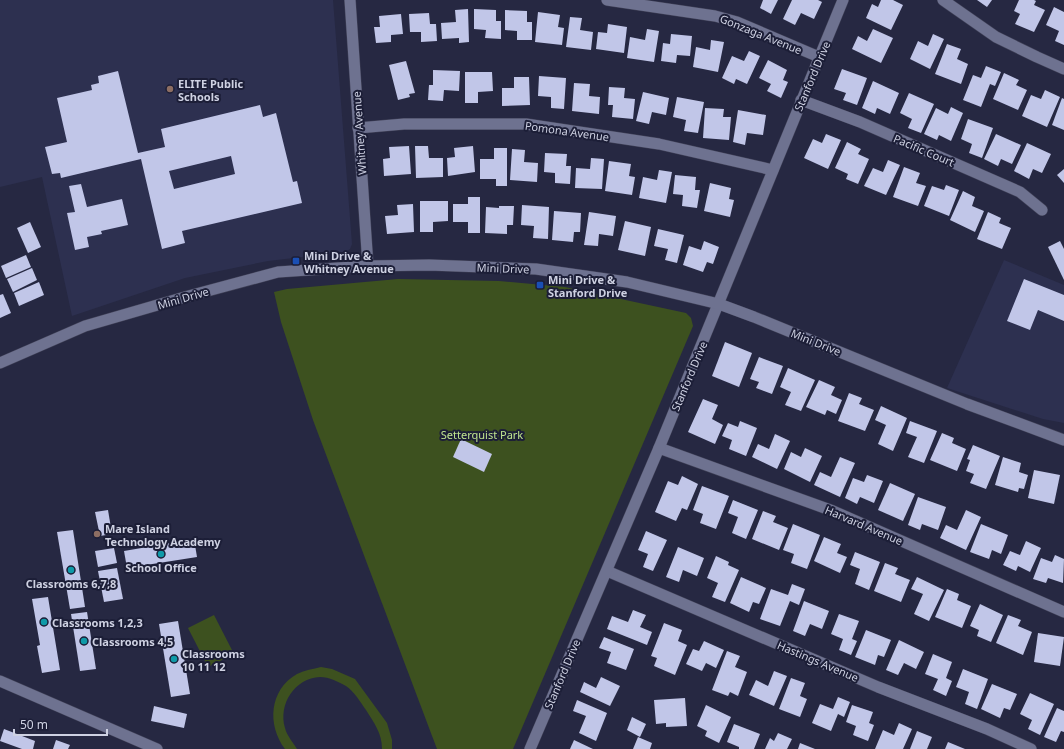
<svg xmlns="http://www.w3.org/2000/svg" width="1064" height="749" font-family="'Noto Sans',sans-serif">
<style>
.built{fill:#2d3050}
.green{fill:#3d511f}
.building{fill:#c1c6e8;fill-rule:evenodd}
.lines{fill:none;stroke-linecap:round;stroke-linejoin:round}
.minor-casing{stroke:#414258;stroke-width:12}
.tertiary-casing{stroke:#414258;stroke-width:12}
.minor{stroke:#6e7290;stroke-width:11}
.tertiary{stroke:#6e7290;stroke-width:11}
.education-dot{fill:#8d6e63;stroke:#1c1e37;stroke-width:1.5}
.transit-dot{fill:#1a4fb4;stroke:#1c1e37;stroke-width:1.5}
.culture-dot{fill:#0f9aa8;stroke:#1c1e37;stroke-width:1.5}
.labels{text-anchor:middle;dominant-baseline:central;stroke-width:4;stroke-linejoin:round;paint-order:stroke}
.street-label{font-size:11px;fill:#ced1e2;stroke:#1c1e37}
.poi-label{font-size:11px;font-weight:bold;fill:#ced1e2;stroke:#1c1e37;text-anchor:start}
.park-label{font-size:11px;fill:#bfe48e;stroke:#1c1e37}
</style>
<rect width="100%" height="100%" fill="#262842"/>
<!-- built -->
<g class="built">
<polygon points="0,0 333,0 352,244 350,249 345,252 268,261 185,278 72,316 42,177 0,187"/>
<polygon points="1004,260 1064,285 1064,423 1043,419 947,388"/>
</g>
<!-- green -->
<g class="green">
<polygon points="398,279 499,281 565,287 686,313 691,318 693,326 513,749 437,749 313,420 281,322 274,292 287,289"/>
<polygon points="214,615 234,654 208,667 188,628"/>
<path d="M321,667L332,669L355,679L387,723L392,740V749H382C382,733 374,723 366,710C361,703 354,691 346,686C339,682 329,677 320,677C295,678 278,704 285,728C287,736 293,742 297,749H285C267,725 269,690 297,674C305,670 313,669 321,667Z"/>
</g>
<!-- building -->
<g class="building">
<polygon points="763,0 778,0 771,14 760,8"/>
<polygon points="792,0 818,0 822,2 814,19 801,13 795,25 783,19"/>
<polygon points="881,0 893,0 903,5 891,30 866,18 872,4 878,7"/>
<polygon points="977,0 992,0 987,7"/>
<polygon points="1019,0 1034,0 1036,1 1034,5 1045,10 1034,32 1015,24 1020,14 1014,11"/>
<polygon points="1054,7 1064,12 1064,45 1055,41 1059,31 1046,25"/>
<polygon points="468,9 469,42 459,43 459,38 442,39 441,23 456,22 455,10"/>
<polygon points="474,9 496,10 496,21 501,21 501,39 485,38 486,30 474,29"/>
<polygon points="505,10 527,11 527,22 532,22 532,40 517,40 517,31 505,30"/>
<polygon points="538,12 560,15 558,27 564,28 562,45 535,42"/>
<polygon points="429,13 430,24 436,24 437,41 421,42 421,32 410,32 409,14"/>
<polygon points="401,14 403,34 391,35 391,42 376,43 374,27 380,27 379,16"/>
<polygon points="570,17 582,18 580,30 593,32 591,50 566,47"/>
<polygon points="608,24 627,27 624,53 596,49 598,32 607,33"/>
<polygon points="647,29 659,31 654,62 627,58 630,37 645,40"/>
<polygon points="873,29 893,38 881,63 852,49 858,36 867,41"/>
<polygon points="671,34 692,36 690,56 677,55 676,63 661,61 663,43 670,44"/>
<polygon points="933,34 944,39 930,69 910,59 918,41 928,46"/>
<polygon points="711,40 724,42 718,72 693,67 696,47 710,50"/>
<polygon points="947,44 961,49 957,59 968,64 961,84 935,74"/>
<polygon points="749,51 760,56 747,84 736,79 734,84 722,78 732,56 744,61"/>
<polygon points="768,60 787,70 783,80 788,82 781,98 767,91 771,84 759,78"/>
<polygon points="406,61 415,93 409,94 410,97 398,100 389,65"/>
<polygon points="986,66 1001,72 995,86 990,84 981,107 963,100 973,75 981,78"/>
<polygon points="842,69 867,78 857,105 843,100 846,93 834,89"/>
<polygon points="433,70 460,71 459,91 444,90 443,101 428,100 429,85 433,85"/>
<path d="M118,71L138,153L165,147L161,129L260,105L263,117L276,113L293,182L297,181L302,203L182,231L185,243L162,249L141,159L61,178L60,173L52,174L45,147L67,142L57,98L92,90L91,85L99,83L98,76ZM231,156L235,174L174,189L169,171Z"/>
<polygon points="465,72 492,72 493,91 478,92 478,103 465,103"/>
<polygon points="1004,73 1019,80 1016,85 1027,90 1018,110 993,99"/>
<polygon points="539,76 566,78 564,109 551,108 551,97 538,96"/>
<polygon points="514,77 529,77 530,105 502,106 502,88 514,88"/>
<polygon points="873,81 899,93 890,114 877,108 875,114 862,108"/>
<polygon points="574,83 590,84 589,96 600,97 599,114 572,111"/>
<polygon points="609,87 625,88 624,98 635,99 633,119 612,117 613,105 608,105"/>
<polygon points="1045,90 1060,97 1047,127 1022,116 1031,95 1041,99"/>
<polygon points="643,92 669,98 666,115 652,112 649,124 636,121"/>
<polygon points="909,93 934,104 921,133 908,128 912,119 900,113"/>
<polygon points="677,97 704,102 698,133 684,131 686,120 673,117"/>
<polygon points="1062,98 1064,99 1064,130 1052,125"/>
<polygon points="951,107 963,113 951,141 939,135 937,140 924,134 936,108 948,114"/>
<polygon points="705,108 724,109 723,117 731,117 729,140 703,138"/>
<polygon points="738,110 766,115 763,135 747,133 745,145 733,142"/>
<polygon points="968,119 993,128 982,158 969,153 972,144 961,139"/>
<polygon points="826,134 841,140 828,169 804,158 813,139 822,143"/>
<polygon points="996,134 1021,145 1012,164 1001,159 998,166 984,159"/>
<polygon points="847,142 861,149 858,154 869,159 858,184 846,179 848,174 835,168"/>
<polygon points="1027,143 1051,154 1042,173 1033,169 1029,179 1014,171"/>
<polygon points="409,146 411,174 384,176 383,159 390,158 389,147"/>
<polygon points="415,146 428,146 429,158 443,158 443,177 416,178"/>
<polygon points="473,146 475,172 448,176 447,158 455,157 454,148"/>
<polygon points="494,148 507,148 507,186 496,186 496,179 480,179 480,159 494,159"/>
<polygon points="512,149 525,150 524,162 538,163 537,182 510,180"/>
<polygon points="545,153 567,154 566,166 571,166 570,184 555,183 555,173 544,172"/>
<polygon points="591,158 604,159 602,189 575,188 576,168 590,169"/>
<polygon points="888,160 900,165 886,195 864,186 873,168 883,172"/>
<polygon points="609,161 631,164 629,176 635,177 632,195 605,191"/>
<polygon points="904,167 920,173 916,183 926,186 918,206 893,197"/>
<polygon points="1064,169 1064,183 1057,175"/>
<polygon points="659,170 672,172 666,203 639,198 643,177 657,180"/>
<polygon points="675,175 696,177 695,190 700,190 697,208 682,206 683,195 673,194"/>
<polygon points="710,183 731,188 729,199 734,200 730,217 704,211"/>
<polygon points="81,184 87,207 122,199 128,225 101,231 102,234 87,237 89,247 75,250 67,213 75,212 69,186"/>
<polygon points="946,185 959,190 949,216 924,206 932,186 944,190"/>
<polygon points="963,191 975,197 972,206 984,211 975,232 950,220"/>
<polygon points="468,197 480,197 480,233 468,233 468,222 453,222 453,204 468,204"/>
<polygon points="420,201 448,201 448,221 433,222 433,232 420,232"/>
<polygon points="413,204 414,232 387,234 385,216 398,215 397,205"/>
<polygon points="522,205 549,207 548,239 533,238 534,226 521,225"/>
<polygon points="499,206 514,206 513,225 507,225 507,234 485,233 486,207 499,208"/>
<polygon points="554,211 581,213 580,232 574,232 573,242 552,240"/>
<polygon points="589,212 616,216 613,236 599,234 598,246 584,245"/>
<polygon points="988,212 1001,218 999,223 1011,228 1002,249 977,239"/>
<polygon points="625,221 651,227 645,256 618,250"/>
<polygon points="30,222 41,247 28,253 17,228"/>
<polygon points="658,229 684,235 677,263 665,260 668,249 654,246"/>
<polygon points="704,241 719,247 713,264 707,262 703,272 683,265 689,246 701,250"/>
<polygon points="1060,241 1064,249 1064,280 1048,247"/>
<polygon points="26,255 31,267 6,278 1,266"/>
<polygon points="32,268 37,280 13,292 7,279"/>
<polygon points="1024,279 1064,295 1064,321 1038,310 1030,330 1007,321"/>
<polygon points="39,282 44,295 19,306 14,293"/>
<polygon points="3,294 11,313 0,318 0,295"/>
<polygon points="725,342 752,353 739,387 712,376"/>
<polygon points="759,357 783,366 772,394 756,388 759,382 750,379"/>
<polygon points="788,368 815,380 801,411 785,405 791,392 780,387"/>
<polygon points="819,380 835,387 831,395 842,400 836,414 827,410 825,415 806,407"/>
<polygon points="849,393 862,398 859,404 874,410 865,431 838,421"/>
<polygon points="703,399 718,405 712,419 723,425 715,444 688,432"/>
<polygon points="881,406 907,418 893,451 878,444 886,425 875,420"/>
<polygon points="740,421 757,428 746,456 729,449 732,440 722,436 728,423 738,427"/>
<polygon points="910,421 937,431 924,463 908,457 917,437 906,433"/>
<polygon points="942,433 954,438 952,443 966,449 957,471 930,460"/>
<polygon points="775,434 790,441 777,469 752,457 758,444 769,449"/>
<polygon points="461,439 492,454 484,472 453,457"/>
<polygon points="973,445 1000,456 986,489 970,483 974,474 966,471 970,460 967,459"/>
<polygon points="805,448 822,456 810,482 784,469 791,452 801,457"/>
<polygon points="840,457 855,463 840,497 814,485 820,472 831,477"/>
<polygon points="1003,457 1021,463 1019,472 1028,475 1024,489 1019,488 1018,492 995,485"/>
<polygon points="1034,470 1060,475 1054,504 1028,498"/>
<polygon points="867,475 883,481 874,503 860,497 857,504 845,498 853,478 864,482"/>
<polygon points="682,476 698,484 687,510 682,508 676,521 655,512 668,481 678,485"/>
<polygon points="890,483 915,494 903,521 878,510"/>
<polygon points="702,486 729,496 716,529 700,523 703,514 693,510"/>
<polygon points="918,497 946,507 938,530 922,524 920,530 908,525"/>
<polygon points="733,500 758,510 746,539 732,533 738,517 728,513"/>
<polygon points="108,510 112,534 100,536 95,512"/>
<polygon points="966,510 981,517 966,550 940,538 946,525 957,530"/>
<polygon points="763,511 776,516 773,522 788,528 779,550 752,539"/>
<polygon points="793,524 820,535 807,569 791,563 794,554 783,550"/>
<polygon points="981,524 1008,535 1001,554 992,550 989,559 970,552"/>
<polygon points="73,530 85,607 70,609 57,532"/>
<polygon points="646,531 667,540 653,571 643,567 648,554 638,550"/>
<polygon points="824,537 841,544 837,553 847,557 840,573 814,561"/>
<polygon points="194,539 197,557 127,568 124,551"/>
<polygon points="1026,541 1041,548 1030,572 1018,566 1016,571 1003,565 1010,551 1020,555"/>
<polygon points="678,547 704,558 697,576 683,570 679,582 666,577"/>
<polygon points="114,548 117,563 98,567 95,551"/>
<polygon points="855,552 880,562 869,590 855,584 860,569 850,565"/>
<polygon points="1055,555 1064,559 1063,583 1048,578 1046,583 1033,579 1041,558 1052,562"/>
<polygon points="716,556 729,562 728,565 739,570 725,602 712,597 718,583 707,578"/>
<polygon points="885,563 898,568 895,574 910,580 901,602 874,591"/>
<polygon points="117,568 123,599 104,602 98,571"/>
<polygon points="741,577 766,588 759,604 753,602 749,612 730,603"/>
<polygon points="917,577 944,590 929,621 914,614 923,594 911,589"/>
<polygon points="792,584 805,589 799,605 790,601 780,626 760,619 771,589 788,595"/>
<polygon points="947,589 959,594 957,600 971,606 962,628 935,617"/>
<polygon points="48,597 60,670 42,673 37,646 40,645 32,599"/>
<polygon points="804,601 829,611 822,629 810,624 805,636 793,631"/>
<polygon points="980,604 1003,615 991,642 977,636 979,630 970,626"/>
<polygon points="633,610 646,615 640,627 652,632 647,645 607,629 612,616 628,622"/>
<polygon points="87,612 96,669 80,671 71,614"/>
<polygon points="839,614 859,621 852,639 857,641 851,655 839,650 843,639 831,634"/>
<polygon points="1008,615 1021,620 1018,626 1032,632 1023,655 996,643"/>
<polygon points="178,621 190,694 171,697 159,624"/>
<polygon points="664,623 682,630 678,641 687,645 675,675 654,666 657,658 651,656"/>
<polygon points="866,630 891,640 884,657 878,655 875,665 855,657"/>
<polygon points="1038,633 1064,637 1060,666 1034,662"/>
<polygon points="604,637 634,649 626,670 607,663 611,652 599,648"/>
<polygon points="899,640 924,652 916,669 904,663 898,675 886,670"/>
<polygon points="704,641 724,650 716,668 706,663 702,671 686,664 693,649 699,651"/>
<polygon points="727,651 740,656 735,667 747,672 738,696 730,692 728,696 712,690"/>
<polygon points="933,654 952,662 946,678 952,681 946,696 933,690 938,679 925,674"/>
<polygon points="963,669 988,679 977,709 965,704 969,692 956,687"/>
<polygon points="774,671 787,676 774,706 749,695 756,680 768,686"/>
<polygon points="601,677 620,686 610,706 580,692 584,682 596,688"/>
<polygon points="791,678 805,683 800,696 807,699 800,717 779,709"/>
<polygon points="992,684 1017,694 1010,710 1004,708 1000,718 981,709"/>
<polygon points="1030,693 1054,704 1040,735 1028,729 1032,720 1020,714"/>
<polygon points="838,697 850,702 844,717 838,714 831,731 812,723 820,704 833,709"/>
<polygon points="685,698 687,726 666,727 666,723 656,724 654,700"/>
<polygon points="577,700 607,713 596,741 579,733 586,716 573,711"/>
<polygon points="706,705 731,717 719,743 705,736 707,731 697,726"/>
<polygon points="852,705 873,712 869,723 874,725 868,741 853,735 856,726 846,722"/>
<polygon points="154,706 187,714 184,728 151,721"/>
<polygon points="1057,708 1064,711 1064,732 1061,731 1056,742 1044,737"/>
<polygon points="632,717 646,724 640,737 627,730"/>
<polygon points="899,723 912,729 903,749 875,749 883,730 894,735"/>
<polygon points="734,724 760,734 754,749 739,749 739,747 727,742"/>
<polygon points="4,729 35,741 33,749 22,749 0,741"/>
<polygon points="917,731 932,737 927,749 910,749"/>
<polygon points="778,733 792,739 787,749 765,749 770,738 774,741"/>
<polygon points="638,737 652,743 650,749 633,749"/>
<polygon points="56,740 70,745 68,749 53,749"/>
<polygon points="574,740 593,749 570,749"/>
<polygon points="948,742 965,749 945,749"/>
<polygon points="800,743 815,749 798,749"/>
</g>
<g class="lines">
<defs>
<g id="minor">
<polyline points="350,0 368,266"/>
<polyline points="607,0 715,16 737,22 819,57"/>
<polyline points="943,0 996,37 1037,57 1064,69"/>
<polyline points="801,100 860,122 1020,192 1042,210"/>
<polyline points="358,128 404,124 526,124 659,144 773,170"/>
<polyline points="659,448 833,511 1064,612"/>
<polyline points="607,571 878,687 987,729 1031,749"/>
<polyline points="0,681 157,749"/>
<polyline points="530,749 659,448 843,0"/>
</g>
<polyline id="tertiary" points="0,363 85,326 185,297 278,272 368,266 429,265 536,269 627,282 719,304 754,317 967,404 1064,440"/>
</defs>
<!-- minor casing -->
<use href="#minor" class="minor-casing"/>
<!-- tertiary casing -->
<use href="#tertiary" class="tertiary-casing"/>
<!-- minor -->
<use href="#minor" class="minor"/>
<!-- tertiary -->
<use href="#tertiary" class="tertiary"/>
</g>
<!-- markers -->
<g class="education-dot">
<circle cx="170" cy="89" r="4"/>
<circle cx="97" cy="534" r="4"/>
</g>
<g class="transit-dot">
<rect x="292" y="257" width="8" height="8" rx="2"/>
<rect x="536" y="281" width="8" height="8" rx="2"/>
</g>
<g class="culture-dot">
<circle cx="161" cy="554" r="4"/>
<circle cx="71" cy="570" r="4"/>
<circle cx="44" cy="622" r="4"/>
<circle cx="84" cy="641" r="4"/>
<circle cx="174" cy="659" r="4"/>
</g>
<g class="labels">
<!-- street labels -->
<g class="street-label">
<text transform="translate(761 34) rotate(22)">Gonzaga Avenue</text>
<text transform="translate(812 76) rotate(-67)">Stanford Drive</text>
<text transform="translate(567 131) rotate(8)">Pomona Avenue</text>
<text transform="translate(359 133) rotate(-94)">Whitney Avenue</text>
<text transform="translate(924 150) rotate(23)">Pacific Court</text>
<text transform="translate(503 268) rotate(2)">Mini Drive</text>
<text transform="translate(183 298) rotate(-16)">Mini Drive</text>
<text transform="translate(816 342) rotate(22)">Mini Drive</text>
<text transform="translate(689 376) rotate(-67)">Stanford Drive</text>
<text transform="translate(864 525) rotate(23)">Harvard Avenue</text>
<text transform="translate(818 661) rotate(23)">Hastings Avenue</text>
<text transform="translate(562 674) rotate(-67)">Stanford Drive</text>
</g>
<!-- poi labels -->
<g class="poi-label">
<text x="178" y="83">ELITE Public<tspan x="178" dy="13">Schools</tspan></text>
<text x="304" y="255">Mini Drive &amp;<tspan x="304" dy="13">Whitney Avenue</tspan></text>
<text x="548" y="279">Mini Drive &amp;<tspan x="548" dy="13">Stanford Drive</tspan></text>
<text x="105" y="528">Mare Island<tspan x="105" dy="13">Technology Academy</tspan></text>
<text x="161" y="567" text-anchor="middle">School Office</text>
<text x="71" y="583" text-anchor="middle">Classrooms 6,7,8</text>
<text x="52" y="622">Classrooms 1,2,3</text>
<text x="92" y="641">Classrooms 4,5</text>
<text x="182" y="653">Classrooms<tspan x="182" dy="13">10 11 12</tspan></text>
</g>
<!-- park labels -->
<g class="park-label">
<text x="482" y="434">Setterquist Park</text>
</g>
</g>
<!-- scale -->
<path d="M14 729v6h93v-6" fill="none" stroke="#ced1e2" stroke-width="2"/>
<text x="20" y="729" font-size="12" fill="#ced1e2" stroke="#1c1e37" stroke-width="3" paint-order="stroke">50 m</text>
</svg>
